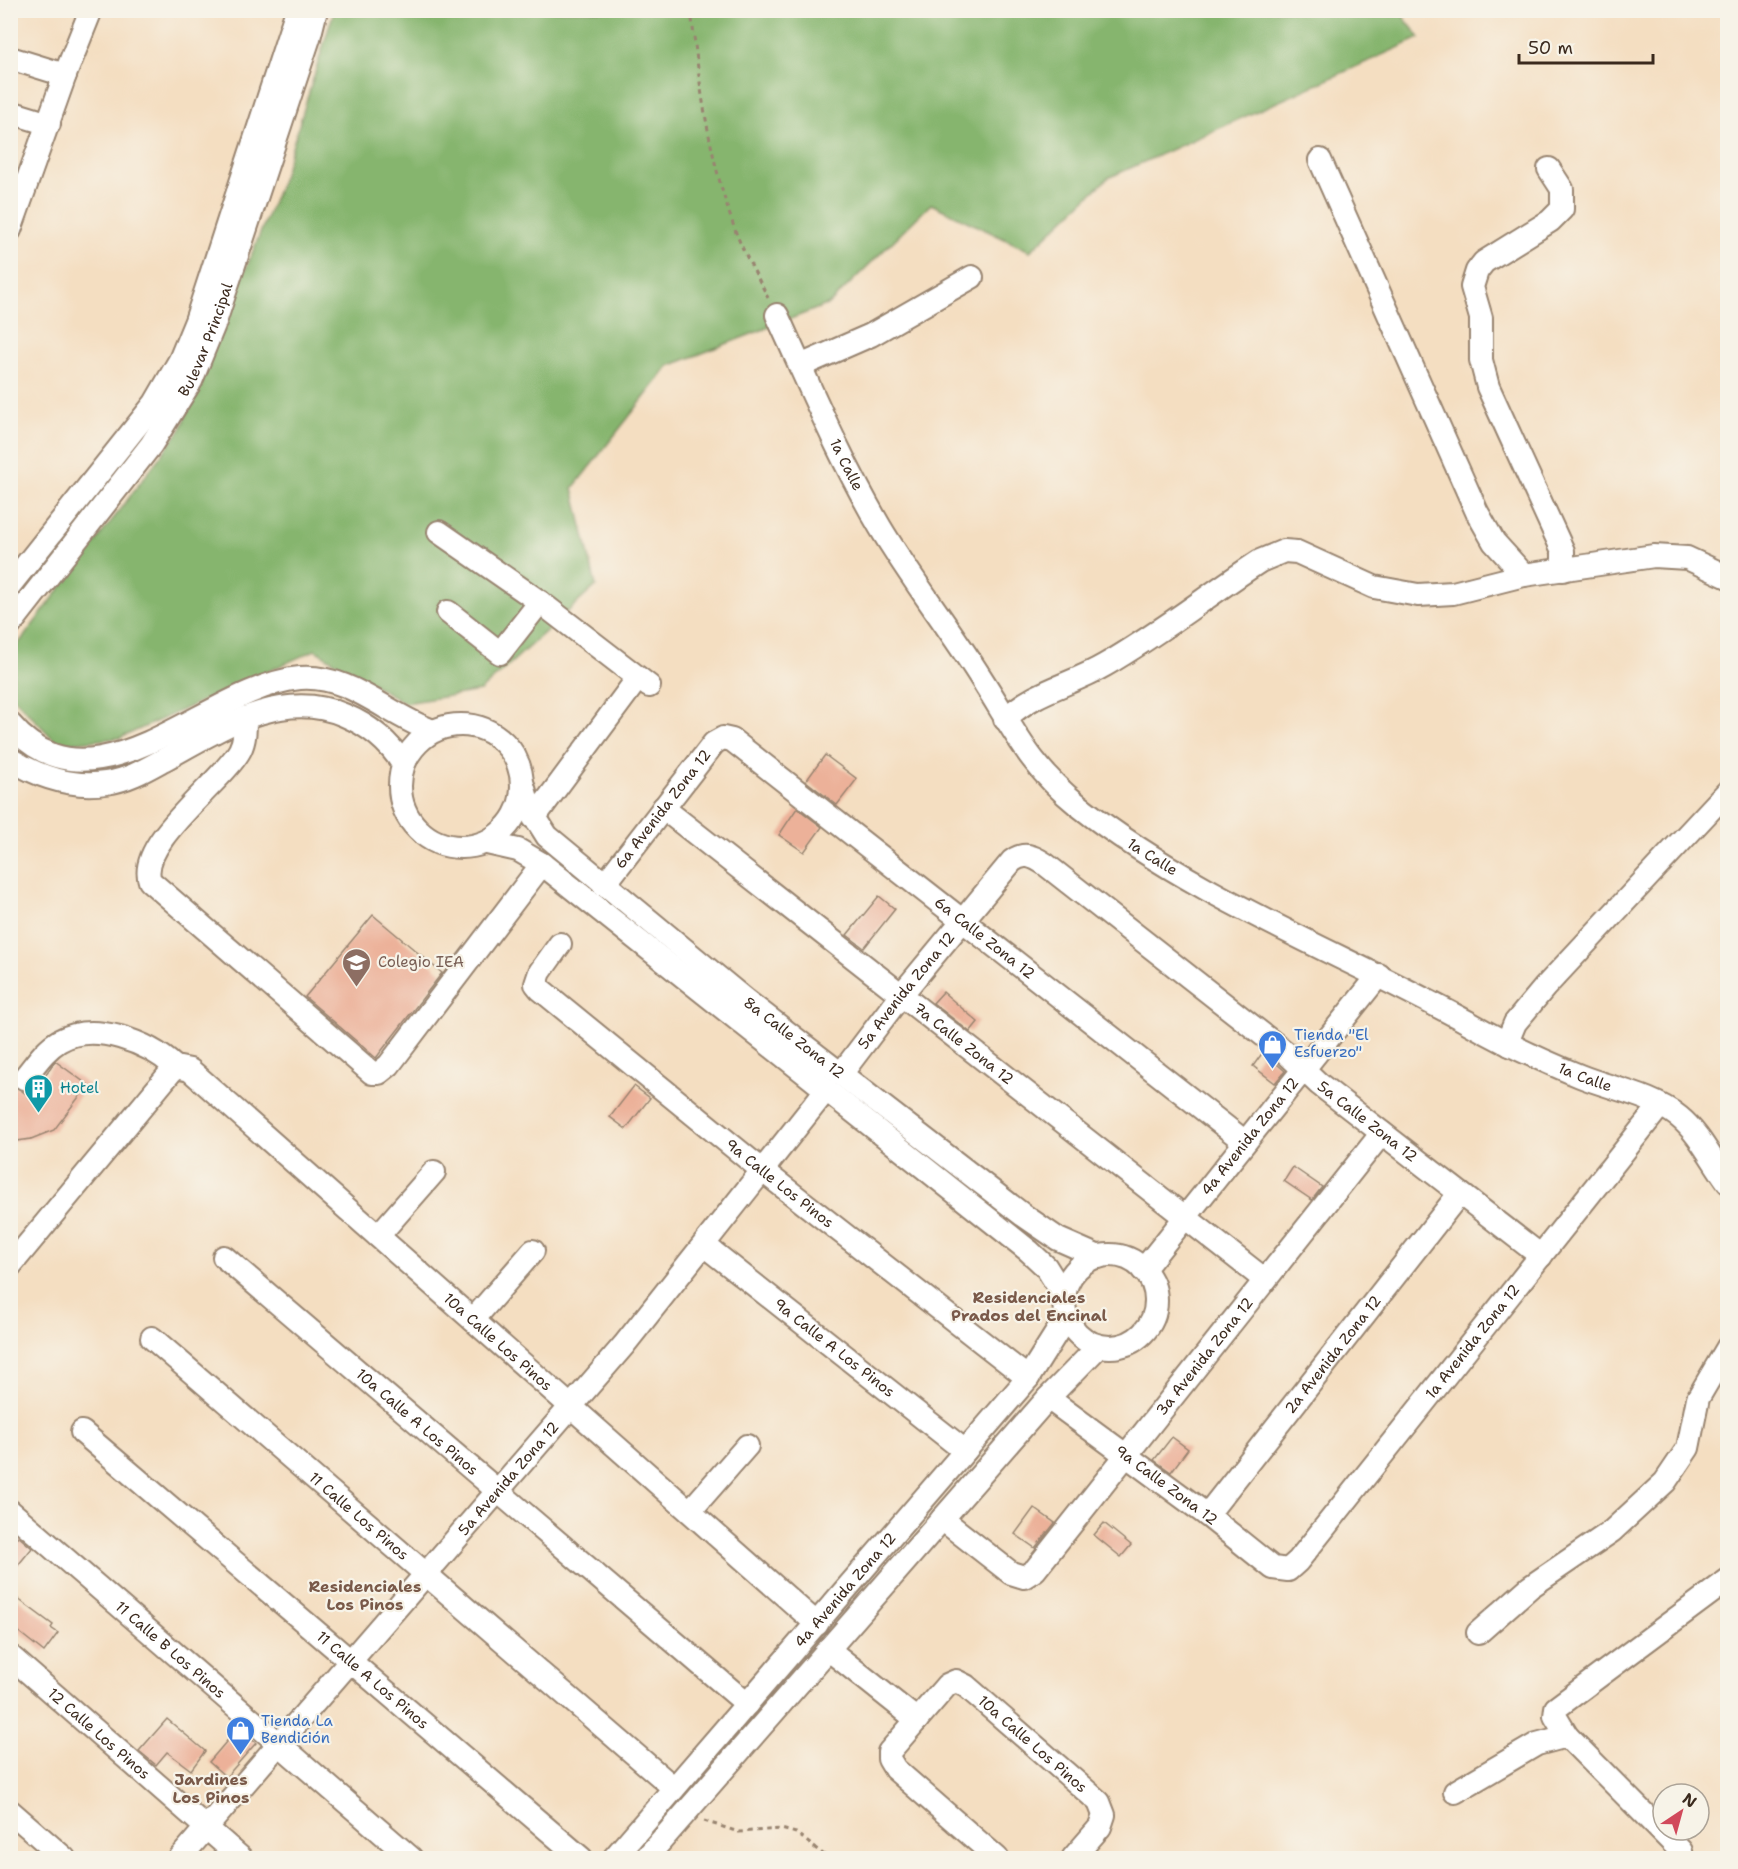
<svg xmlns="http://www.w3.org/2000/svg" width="1738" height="1869" font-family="'Shantell Sans',sans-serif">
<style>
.forest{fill:#86b56e;stroke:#607046;stroke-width:1.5}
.building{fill:#ecb199}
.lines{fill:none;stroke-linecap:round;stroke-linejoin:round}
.minor-casing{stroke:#988470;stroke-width:26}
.path{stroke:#988470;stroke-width:3;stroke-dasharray:4.5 4.5;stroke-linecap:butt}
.minor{stroke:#fff;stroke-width:22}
.labels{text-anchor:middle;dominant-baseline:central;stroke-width:4.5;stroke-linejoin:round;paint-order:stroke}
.street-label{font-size:15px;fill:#3b2a1e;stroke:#f7f3e8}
.education-label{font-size:15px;fill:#785e54;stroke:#f7f3e8;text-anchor:start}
.shop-label{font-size:15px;fill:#366cbe;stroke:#f7f3e8;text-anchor:start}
.culture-label{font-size:15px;fill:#0d838f;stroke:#f7f3e8;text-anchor:start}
.neighbourhood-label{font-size:16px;font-weight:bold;fill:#795949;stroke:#f7f3e8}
</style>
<rect width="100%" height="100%" fill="#f7f3e8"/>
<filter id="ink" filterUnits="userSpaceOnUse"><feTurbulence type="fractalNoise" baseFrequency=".0167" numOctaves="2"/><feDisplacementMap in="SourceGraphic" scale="12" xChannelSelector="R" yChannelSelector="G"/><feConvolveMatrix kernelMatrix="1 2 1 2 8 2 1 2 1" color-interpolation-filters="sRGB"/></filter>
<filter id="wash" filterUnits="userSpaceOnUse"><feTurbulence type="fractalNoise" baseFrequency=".008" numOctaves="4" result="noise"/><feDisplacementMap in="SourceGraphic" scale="24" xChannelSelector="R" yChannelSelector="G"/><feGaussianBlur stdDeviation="1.35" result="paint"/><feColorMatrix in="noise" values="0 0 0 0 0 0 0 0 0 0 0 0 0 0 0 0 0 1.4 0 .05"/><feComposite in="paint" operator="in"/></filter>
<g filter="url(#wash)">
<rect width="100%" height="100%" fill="#f4dec1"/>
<!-- forest -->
<polygon class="forest" points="1398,10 1420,38 1108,178 1030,251 931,204 829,304 669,366 573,488 596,586 480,691 405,703 315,650 120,738 58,744 11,695 16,647 181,429 283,177 334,11"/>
<g id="blocks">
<!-- building -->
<g class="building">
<polygon points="825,755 857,779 837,805 806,781"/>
<polygon points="797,808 822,827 804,852 779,835"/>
<polygon points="879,896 895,909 864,948 847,935"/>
<polygon points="373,915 442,973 376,1058 305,997"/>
<polygon points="943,992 978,1022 970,1032 933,1003"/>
<polygon points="1263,1052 1285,1071 1275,1083 1253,1066"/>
<polygon points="55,1061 88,1085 54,1130 31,1139 10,1142 10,1082 30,1097"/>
<polygon points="634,1086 650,1098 626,1129 610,1117"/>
<polygon points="1293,1167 1322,1187 1312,1200 1284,1181"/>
<polygon points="1172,1437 1188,1449 1171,1472 1154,1460"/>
<polygon points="1034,1508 1055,1523 1035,1548 1015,1534"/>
<polygon points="1104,1523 1131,1545 1121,1557 1094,1535"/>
<polygon points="18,1536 32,1548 10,1575 10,1545"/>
<polygon points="10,1593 53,1625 51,1628 58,1633 44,1652 10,1625"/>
<polygon points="167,1719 205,1751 191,1770 167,1752 156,1765 139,1751"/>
<polygon points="238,1728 256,1743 226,1777 209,1762"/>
</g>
</g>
</g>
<g filter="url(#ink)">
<use href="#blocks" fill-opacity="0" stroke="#988470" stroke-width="1.5"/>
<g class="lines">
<defs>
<g id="minor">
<polyline points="10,58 65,75"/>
<polyline points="10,112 49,124"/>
<polyline points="1320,160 1477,512 1494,542 1524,575"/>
<polyline points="1549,169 1562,189 1562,209 1550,221 1484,262 1477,271 1472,287 1481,318 1481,360 1488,387 1563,551 1563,570"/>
<polyline points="10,230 65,75 91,10"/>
<path id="s1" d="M777,315C810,387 840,459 880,527C911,579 949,627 981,678C1014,729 1028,765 1078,805C1194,897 1342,953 1471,1024C1506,1044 1543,1061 1580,1076C1612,1089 1652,1095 1679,1117C1700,1134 1712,1161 1728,1182"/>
<polyline points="800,366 871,335 972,277"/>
<polyline points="439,532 540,602 649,686"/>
<polyline points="10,585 155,403 180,360 196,321 297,10"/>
<polyline points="448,612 500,653 540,602"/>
<path id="s2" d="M10,625L151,445L191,381L215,322L309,38L316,10"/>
<path d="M245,718C245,730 245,740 240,750C223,782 136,843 150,881L372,1073H379L389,1065L542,864"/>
<path d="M1005,719C1036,690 1069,686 1105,665C1159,634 1208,595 1260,561L1284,551L1297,552L1374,587L1418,595L1453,593L1524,575L1654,556L1687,558L1728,577"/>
<path d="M10,724C94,823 207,686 300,678C351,674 388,716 433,731"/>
<circle cx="461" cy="786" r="61"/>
<path d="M10,759C39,777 72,788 106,783C127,780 143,771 161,761C217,731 280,687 344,715C368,725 389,742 403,764"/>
<path id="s3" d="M523,785L530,809L547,836L744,999L1023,1215L1058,1239L1099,1257"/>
<path id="s4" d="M663,808L1265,1280"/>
<polyline points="534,818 638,678"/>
<polyline points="487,843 518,850 542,864 1029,1251 1046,1267 1064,1296"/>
<path id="s5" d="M604,885L714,743L723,738L732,740L1245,1142"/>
<path id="s6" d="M560,944L540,972L536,984L540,989L763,1171L1028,1378"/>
<polyline points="1510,1045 1510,1035 1515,1023 1545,987 1728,791"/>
<path id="s7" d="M175,1067L190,1070L817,1624"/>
<path id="s8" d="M841,1074L901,995L1012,861C1024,852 1033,856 1045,864L1285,1052L1319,1084L1541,1256"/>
<path d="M24,1078C35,1065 44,1050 59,1041C94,1021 148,1042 175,1067"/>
<polyline points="378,1236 434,1172"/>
<path id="s9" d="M704,1245L965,1451"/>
<circle cx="1110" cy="1301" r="46"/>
<path id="s10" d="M224,1257L747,1704"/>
<polyline points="10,1266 175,1067"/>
<path id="s11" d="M1143,1270L1379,975"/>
<polyline points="473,1320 533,1251"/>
<path id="s12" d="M152,1338L674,1788"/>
<path id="s13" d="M1048,1398L1207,1515L1273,1568L1288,1570L1298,1561L1659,1107"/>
<path id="s14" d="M82,1432L581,1858"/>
<path id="s15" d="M10,1511L411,1858"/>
<polyline points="690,1511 747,1446"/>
<path id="s16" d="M1207,1515L1459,1194"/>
<path id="s17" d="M942,1519L1011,1573L1024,1577L1035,1570L1382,1133"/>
<polyline points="1478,1633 1530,1587 1612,1531 1665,1482 1688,1448 1698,1398 1728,1347"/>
<polyline points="828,1649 917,1720"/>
<path id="s18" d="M10,1656L241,1858"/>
<polyline points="1455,1792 1537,1744 1567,1736"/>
<polyline points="10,1811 64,1858"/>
<path id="s19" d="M180,1858L624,1345L826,1090"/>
<path id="s20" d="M614,1858L1028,1378L1067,1316"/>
<polyline points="646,1858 1048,1398 1099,1346"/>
<path id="s21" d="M997,1858L895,1769L889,1759V1752L947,1685L956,1681L966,1686L1099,1802L1104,1815L1100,1827L1073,1858"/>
<polyline points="1682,1858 1681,1851 1567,1736 1555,1716 1556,1708 1728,1580"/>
</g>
</defs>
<!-- minor casing -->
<use href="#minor" class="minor-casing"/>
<!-- path -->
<g class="path">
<path d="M691,10C699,83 709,158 734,227C742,251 757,275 768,298"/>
<polyline points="704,1821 739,1832 781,1829 796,1833 828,1858"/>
</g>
<!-- minor -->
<use href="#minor" class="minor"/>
</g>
</g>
<!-- icons -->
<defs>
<symbol id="school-pin" viewBox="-11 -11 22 30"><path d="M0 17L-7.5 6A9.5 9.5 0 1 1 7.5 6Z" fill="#8d6e63" stroke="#f7f3e8"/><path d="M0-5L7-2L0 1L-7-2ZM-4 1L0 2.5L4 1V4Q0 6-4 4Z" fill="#fff"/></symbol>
<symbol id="shop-pin" viewBox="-11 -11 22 30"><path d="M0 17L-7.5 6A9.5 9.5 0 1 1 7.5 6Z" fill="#3f7fe0" stroke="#f7f3e8"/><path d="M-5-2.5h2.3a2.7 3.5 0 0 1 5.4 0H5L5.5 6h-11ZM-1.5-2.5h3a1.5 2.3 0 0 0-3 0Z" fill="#fff"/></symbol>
<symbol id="building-pin" viewBox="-11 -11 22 30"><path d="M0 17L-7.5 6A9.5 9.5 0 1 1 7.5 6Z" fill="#0f9aa8" stroke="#f7f3e8"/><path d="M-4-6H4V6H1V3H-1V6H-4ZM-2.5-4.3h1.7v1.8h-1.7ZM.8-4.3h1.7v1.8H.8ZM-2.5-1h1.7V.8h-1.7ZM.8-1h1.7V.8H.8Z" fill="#fff"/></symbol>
</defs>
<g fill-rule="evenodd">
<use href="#school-pin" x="340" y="946" width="33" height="45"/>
<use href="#shop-pin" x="1256" y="1028" width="33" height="45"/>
<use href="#building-pin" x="22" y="1072" width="33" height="45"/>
<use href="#shop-pin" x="224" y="1714" width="33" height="45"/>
</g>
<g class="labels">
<!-- street labels -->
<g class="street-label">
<text stroke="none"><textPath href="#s2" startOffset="348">Bulevar Principal</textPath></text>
<text stroke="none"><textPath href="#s1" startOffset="165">1a Calle</textPath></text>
<text stroke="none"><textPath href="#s5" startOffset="96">6a Avenida Zona 12</textPath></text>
<text stroke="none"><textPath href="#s1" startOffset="669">1a Calle</textPath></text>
<text stroke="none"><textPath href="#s5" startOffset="520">6a Calle Zona 12</textPath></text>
<text stroke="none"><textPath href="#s8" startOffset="106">5a Avenida Zona 12</textPath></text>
<text stroke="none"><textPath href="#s3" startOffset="376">8a Calle Zona 12</textPath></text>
<text stroke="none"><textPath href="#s4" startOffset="382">7a Calle Zona 12</textPath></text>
<text stroke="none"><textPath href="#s1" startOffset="1155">1a Calle</textPath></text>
<text stroke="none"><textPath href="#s8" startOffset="722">5a Calle Zona 12</textPath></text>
<text stroke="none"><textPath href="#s11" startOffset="171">4a Avenida Zona 12</textPath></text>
<text stroke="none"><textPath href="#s6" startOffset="362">9a Calle Los Pinos</textPath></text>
<text stroke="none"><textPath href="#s13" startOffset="591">1a Avenida Zona 12</textPath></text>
<text stroke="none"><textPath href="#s7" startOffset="426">10a Calle Los Pinos</textPath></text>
<text stroke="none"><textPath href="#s9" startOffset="166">9a Calle A Los Pinos</textPath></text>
<text stroke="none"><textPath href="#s16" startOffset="204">2a Avenida Zona 12</textPath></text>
<text stroke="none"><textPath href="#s17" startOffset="387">3a Avenida Zona 12</textPath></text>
<text stroke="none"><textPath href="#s10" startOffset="254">10a Calle A Los Pinos</textPath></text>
<text stroke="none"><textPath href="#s19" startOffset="502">5a Avenida Zona 12</textPath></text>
<text stroke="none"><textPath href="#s13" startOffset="147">9a Calle Zona 12</textPath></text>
<text stroke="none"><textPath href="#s12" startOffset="273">11 Calle Los Pinos</textPath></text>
<text stroke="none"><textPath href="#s20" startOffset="354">4a Avenida Zona 12</textPath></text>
<text stroke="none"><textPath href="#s15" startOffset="212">11 Calle B Los Pinos</textPath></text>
<text stroke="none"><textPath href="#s14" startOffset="382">11 Calle A Los Pinos</textPath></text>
<text stroke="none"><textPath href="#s18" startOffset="118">12 Calle Los Pinos</textPath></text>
<text stroke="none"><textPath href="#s21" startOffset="352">10a Calle Los Pinos</textPath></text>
</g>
<!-- education labels -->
<g class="education-label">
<text x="378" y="962">Colegio IEA</text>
</g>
<!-- shop labels -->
<g class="shop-label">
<text x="1294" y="1035">Tienda "El<tspan x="1294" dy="17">Esfuerzo"</tspan></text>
<text x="261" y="1721">Tienda La<tspan x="261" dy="17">Bendición</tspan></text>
</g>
<!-- culture labels -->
<g class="culture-label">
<text x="60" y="1088">Hotel</text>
</g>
<!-- neighbourhood labels -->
<g class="neighbourhood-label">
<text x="1029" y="1297">Residenciales<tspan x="1029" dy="18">Prados del Encinal</tspan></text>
<text x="365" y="1586">Residenciales<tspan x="365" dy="18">Los Pinos</tspan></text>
<text x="211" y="1779">Jardines<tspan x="211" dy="18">Los Pinos</tspan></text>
</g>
</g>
<!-- margin -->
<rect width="1738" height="1869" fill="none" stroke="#f7f3e8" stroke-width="36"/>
<!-- north arrow -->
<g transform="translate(1681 1812) rotate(36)"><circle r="28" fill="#f7f3e8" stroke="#aca397" stroke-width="1.5"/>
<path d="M0-4.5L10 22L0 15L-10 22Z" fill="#d1495b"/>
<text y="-9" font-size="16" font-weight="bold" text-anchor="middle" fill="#3b2a1e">N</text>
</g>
<!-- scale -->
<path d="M1519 54v9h134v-9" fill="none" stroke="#3b2a1e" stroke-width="3"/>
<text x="1528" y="54" font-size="18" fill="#3b2a1e" stroke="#f7f3e8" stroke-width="4.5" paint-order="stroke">50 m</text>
</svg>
